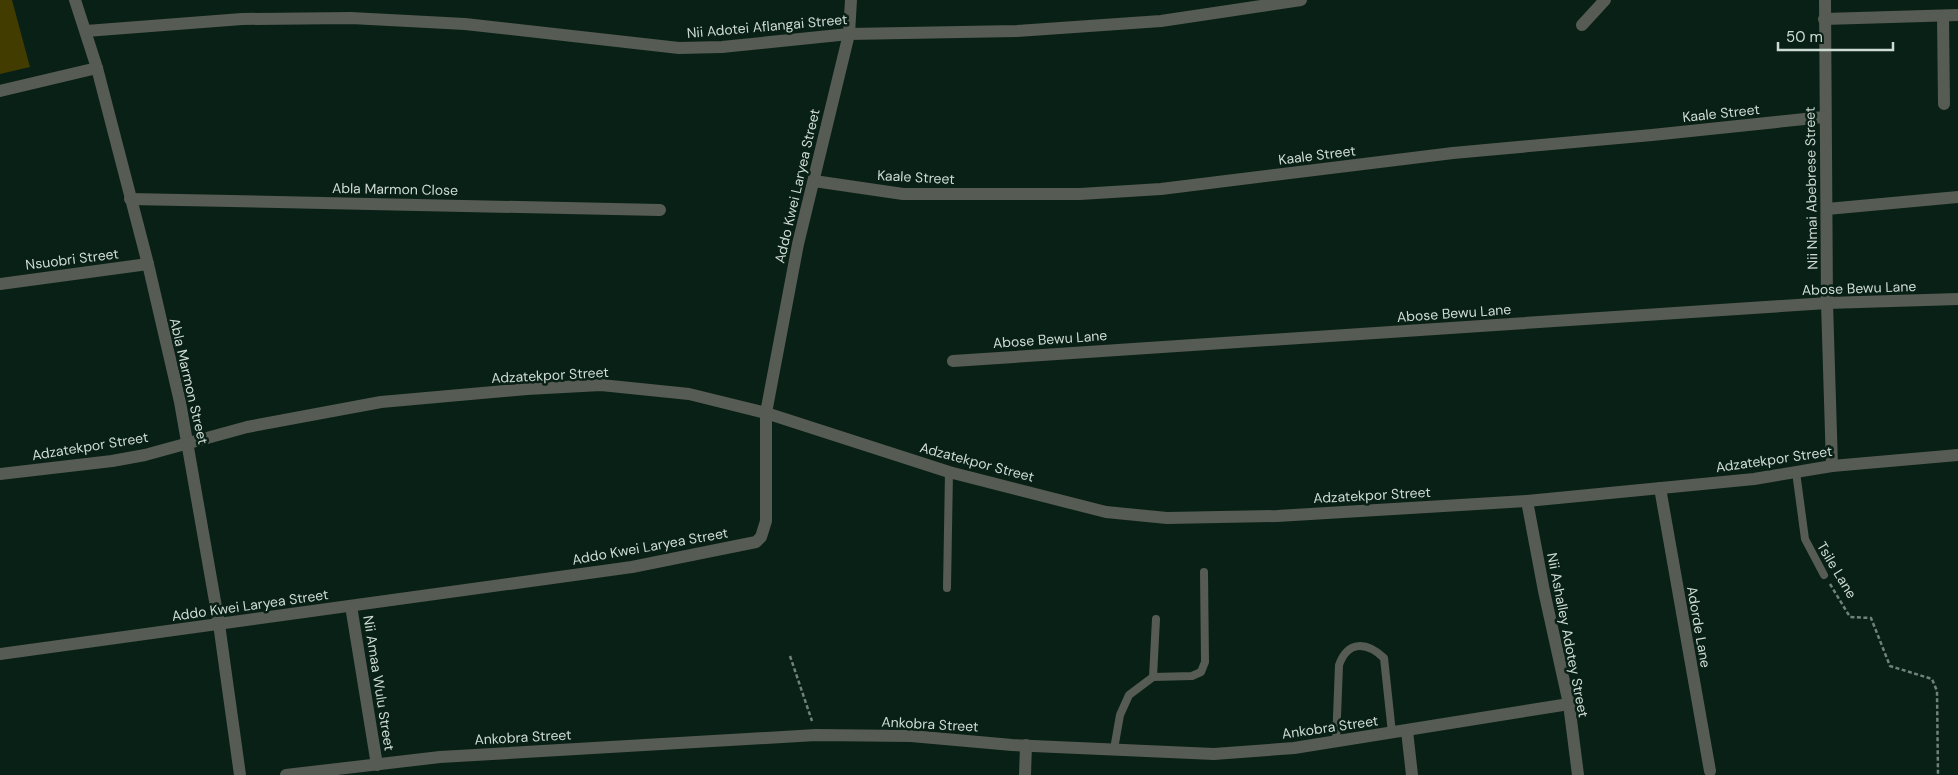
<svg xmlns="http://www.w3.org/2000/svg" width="1958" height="775" font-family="'DM Sans',sans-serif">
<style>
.green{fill:#423c01}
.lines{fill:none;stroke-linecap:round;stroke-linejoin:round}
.path{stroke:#708279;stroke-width:2.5;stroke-dasharray:4 2.5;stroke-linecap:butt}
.service{stroke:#565b53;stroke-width:8}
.minor{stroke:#565b53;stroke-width:12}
.labels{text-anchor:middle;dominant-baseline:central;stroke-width:5;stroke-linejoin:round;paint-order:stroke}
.street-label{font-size:14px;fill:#cedbd4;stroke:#092016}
</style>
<rect width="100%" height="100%" fill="#092016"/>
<!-- green -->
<polygon class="green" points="0,0 12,0 30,67 0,74"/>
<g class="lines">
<!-- path -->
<g class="path">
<polyline points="1830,584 1850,617 1871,618 1890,666 1932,679 1937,691 1938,775"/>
<polyline points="790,656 812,721"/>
</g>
<!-- service -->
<g class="service">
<polyline points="1796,472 1805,539 1824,575"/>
<polyline points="947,588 949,472"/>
<polyline points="1153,677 1192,676 1201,672 1205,662 1204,572"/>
<path d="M1336,742L1339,665C1348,640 1367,642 1384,658L1392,733"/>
<polyline points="1114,749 1120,715 1129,695 1153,677 1156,619"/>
</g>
<!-- minor -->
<g class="minor">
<polyline points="75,0 97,68 148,264 180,402 219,624 240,775"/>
<polyline points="1825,0 1827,303 1832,466"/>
<polyline points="1943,16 1944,104"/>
<polyline points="1824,19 1958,15"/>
<polyline points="1582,25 1605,0"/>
<polyline points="86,31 242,19 351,18 465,24 679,48 722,47 849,34 1017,31 1161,21 1301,0"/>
<polyline points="0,91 97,68"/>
<polyline points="814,181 903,194 1080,194 1161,189 1453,153 1652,135 1824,117"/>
<polyline points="130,199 660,210"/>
<polyline points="1827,209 1958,197"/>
<polyline points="0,284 148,264"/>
<polyline points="953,361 1827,303 1958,299"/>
<polyline points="0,474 112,461 145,455 247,427 381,402 527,389 601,385 689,394 766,413 949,472 1106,512 1167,518 1277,516 1527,501 1754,479 1832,466 1958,455"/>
<polyline points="1660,488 1710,771"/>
<polyline points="1527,501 1544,591 1569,704 1578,775"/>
<polyline points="351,606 377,765"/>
<polyline points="0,654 632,567 756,542 761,537 766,521 766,413 798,244 849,34 851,0"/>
<polyline points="1407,731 1412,775"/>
<polyline points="286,775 440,757 816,735 911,736 1012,745 1214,754 1294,748 1569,704"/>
<polyline points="1025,775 1026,745"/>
</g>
</g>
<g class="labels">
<!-- street labels -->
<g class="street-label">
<text transform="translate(767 26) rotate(-5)">Nii Adotei Aflangai Street</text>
<text transform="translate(1721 113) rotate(-6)">Kaale Street</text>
<text transform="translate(1317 155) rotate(-7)">Kaale Street</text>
<text transform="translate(916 177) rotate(3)">Kaale Street</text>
<text transform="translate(797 186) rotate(-77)">Addo Kwei Laryea Street</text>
<text transform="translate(1811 188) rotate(-91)">Nii Nmai Abebrese Street</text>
<text transform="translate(395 189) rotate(1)">Abla Marmon Close</text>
<text transform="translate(72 259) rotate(-7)">Nsuobri Street</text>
<text transform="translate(1859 288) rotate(-2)">Abose Bewu Lane</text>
<text transform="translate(1454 313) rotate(-4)">Abose Bewu Lane</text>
<text transform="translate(1050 339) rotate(-4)">Abose Bewu Lane</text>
<text transform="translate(550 375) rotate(-3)">Adzatekpor Street</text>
<text transform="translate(189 381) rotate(77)">Abla Marmon Street</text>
<text transform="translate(90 446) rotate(-9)">Adzatekpor Street</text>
<text transform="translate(1774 459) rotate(-8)">Adzatekpor Street</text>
<text transform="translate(977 462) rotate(15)">Adzatekpor Street</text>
<text transform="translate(1372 495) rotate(-3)">Adzatekpor Street</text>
<text transform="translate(650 546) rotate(-10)">Addo Kwei Laryea Street</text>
<text transform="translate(1837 570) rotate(59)">Tsile Lane</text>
<text transform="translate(250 605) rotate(-8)">Addo Kwei Laryea Street</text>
<text transform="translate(1699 627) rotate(80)">Adorde Lane</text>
<text transform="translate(1568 635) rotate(79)">Nii Ashalley Adotey Street</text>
<text transform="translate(379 683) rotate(81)">Nii Amaa Wulu Street</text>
<text transform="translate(930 724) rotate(3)">Ankobra Street</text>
<text transform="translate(1330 727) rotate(-8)">Ankobra Street</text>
<text transform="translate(523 737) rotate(-3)">Ankobra Street</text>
</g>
</g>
<!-- scale -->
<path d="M1778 42v8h115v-8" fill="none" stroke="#cedbd4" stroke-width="2.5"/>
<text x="1786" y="42" font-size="15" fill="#cedbd4" stroke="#092016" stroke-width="4" paint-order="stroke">50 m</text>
</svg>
